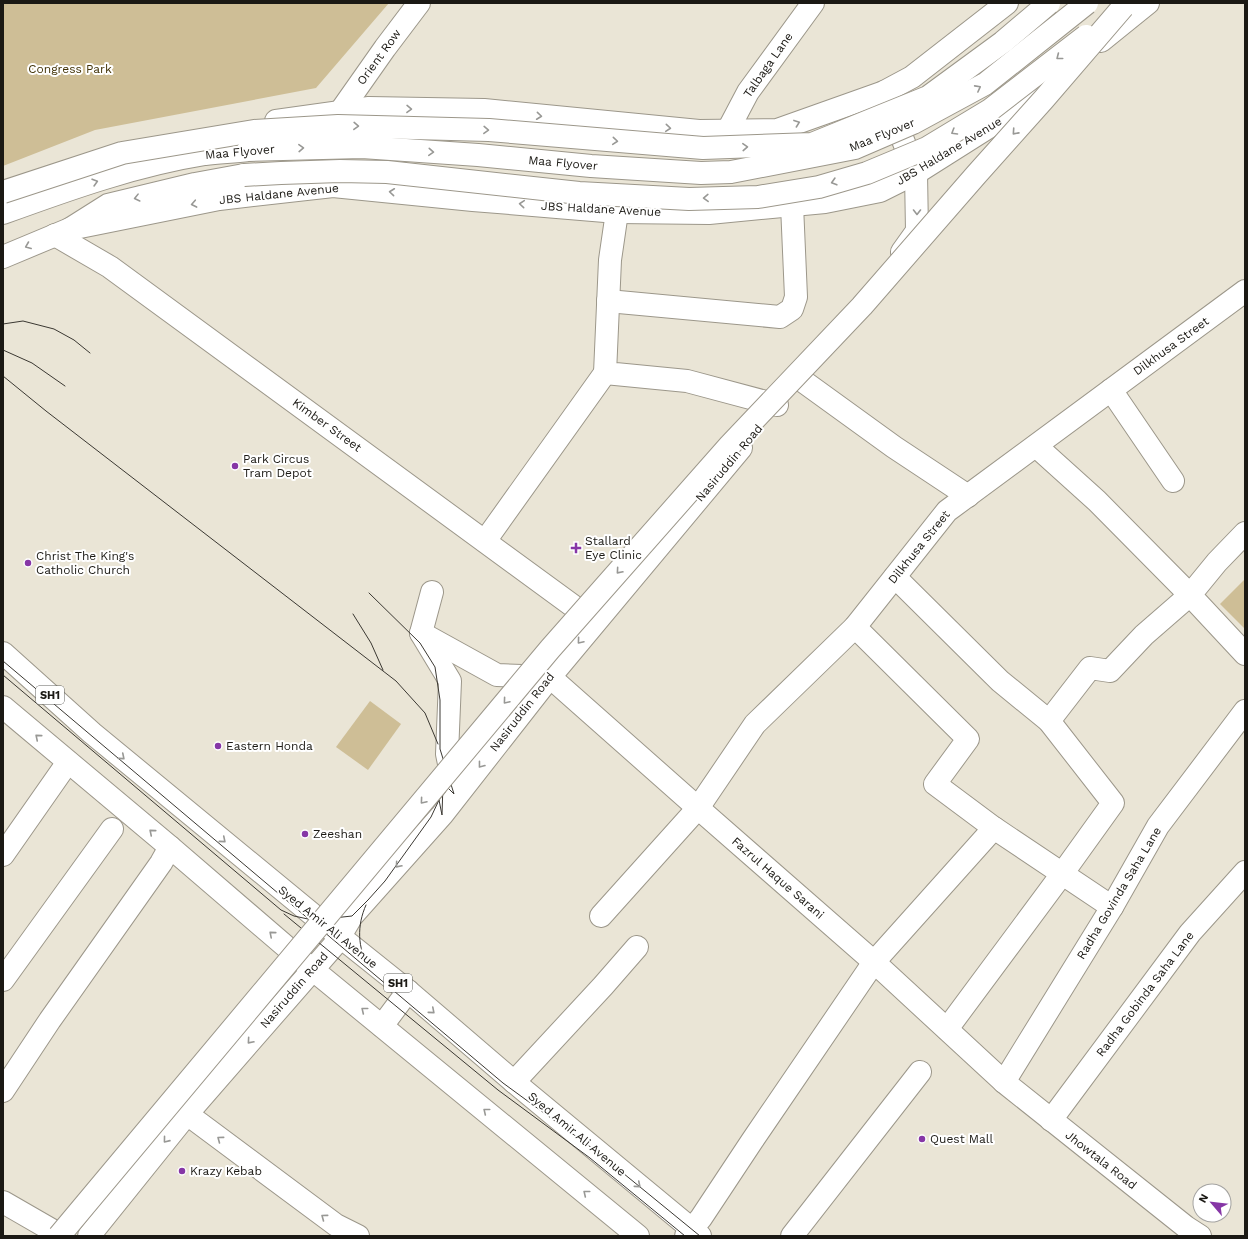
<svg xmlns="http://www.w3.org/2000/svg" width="1248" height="1239" font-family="'Work Sans',sans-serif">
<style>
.green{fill:#cebe96}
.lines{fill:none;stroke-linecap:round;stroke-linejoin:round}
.minor-casing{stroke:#9c978a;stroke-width:24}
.major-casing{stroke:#9c978a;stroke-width:24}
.highway-casing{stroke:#9c978a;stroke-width:24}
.minor{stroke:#fff;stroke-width:22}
.major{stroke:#fff;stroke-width:22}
.highway{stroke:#fff;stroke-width:22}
.tram{stroke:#3b3832;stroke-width:1}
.highway-bridge-casing{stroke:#9c978a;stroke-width:24;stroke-linecap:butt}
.highway-bridge{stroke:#fff;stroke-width:22}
.oneway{stroke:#989895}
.poi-dot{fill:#8636a6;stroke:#fff;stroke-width:1.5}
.labels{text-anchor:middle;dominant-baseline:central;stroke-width:4;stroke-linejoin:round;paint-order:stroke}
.shield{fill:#fff;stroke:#5f5e5a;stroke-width:1}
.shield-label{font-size:11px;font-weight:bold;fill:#1b1914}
.street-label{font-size:12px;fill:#1b1914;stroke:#fff}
.park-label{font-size:12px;fill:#423307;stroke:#fff}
.poi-label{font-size:12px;fill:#1b1914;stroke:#fff;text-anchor:start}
</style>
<rect width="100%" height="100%" fill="#eae5d6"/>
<!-- green -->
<g class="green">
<polygon points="3,3 389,3 316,88 95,130 3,166"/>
<polygon points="1245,579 1245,629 1220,604"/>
<polygon points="370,701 401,724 368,770 336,747"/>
</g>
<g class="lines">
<defs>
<g id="minor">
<polyline points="340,112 385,48 419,3"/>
<polyline points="728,130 748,92 813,3"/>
<polyline points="617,212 610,260 605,373 687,381 777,405"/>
<polyline points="55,235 110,267 595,622"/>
<polyline points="608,301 780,317 792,309 796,297 792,205"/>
<polyline points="800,379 894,447 968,496"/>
<polyline points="1111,390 1173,481"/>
<polyline points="1036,446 1097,501 1190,595 1144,635 1110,671 1090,668 1049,721"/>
<polyline points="1245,533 1217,562 1190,595 1245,654"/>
<polyline points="485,541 605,373"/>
<polyline points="895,577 1000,681 1049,721 1113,803 1062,874 947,1029"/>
<polyline points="432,592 421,633 450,681 447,754 453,783"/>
<polyline points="421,633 497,675 550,677 698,808 874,962 1004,1082 1186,1227 1200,1236"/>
<polyline points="994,828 1112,907"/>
<polyline points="3,855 68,762"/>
<polyline points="601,916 698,808 755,724 855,627 947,511 1245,291"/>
<polyline points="3,980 112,829"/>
<polyline points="514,1082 603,986 637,947"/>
<polyline points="1004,1082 1112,907 1158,826 1245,711"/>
<polyline points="3,1091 50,1020 161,863 170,847"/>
<polyline points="187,1114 336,1225 358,1236"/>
<polyline points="1051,1120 1190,933 1245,872"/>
<polyline points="3,1202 62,1236"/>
<polyline points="686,1236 701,1218 752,1141 874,962 994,828 935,784 968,739 855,627"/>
<polyline points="792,1236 920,1072"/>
</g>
<g id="major">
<polyline points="1101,41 1148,3"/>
<polyline points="884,92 916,173 917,231 902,252"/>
<polyline points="276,121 369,108 484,110 699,131 777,130 884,92 912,77 1007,3"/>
<polyline points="3,257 70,229 219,199 333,186 473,200 617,212 709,213 825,202 880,191 916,173 1022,106 1050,83"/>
<polyline points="3,653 92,733 318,919 408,991 514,1082 700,1236"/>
<polyline points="3,707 170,847 312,969 638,1236"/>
<polyline points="382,1026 408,991"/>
<polyline points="89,1236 187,1114 336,943 352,916 442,815 550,677 741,448"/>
</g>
<g id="highway">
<path d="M3,213C69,189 136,165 205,154C220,152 234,152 248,150"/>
<polyline points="70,229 108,205 195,184 244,175"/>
</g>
</defs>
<!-- minor casing -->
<use href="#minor" class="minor-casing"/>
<!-- major casing -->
<use href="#major" class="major-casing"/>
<!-- highway casing -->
<use href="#highway" class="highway-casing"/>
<!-- minor -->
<use href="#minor" class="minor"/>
<!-- major -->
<use href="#major" class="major"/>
<!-- highway -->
<use href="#highway" class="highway"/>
<!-- tram -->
<g class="tram">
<polyline points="3,324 23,321 54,329 74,340 90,353"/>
<polyline points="3,350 32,363 65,386"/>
<polyline points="3,376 46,411 396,681 425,713 438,744"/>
<polyline points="353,614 371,643 383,670"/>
<polyline points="3,661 503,1083 596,1151 700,1236"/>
<polyline points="3,675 281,910 294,916 308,919 324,919 352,916 368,900 385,881 431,817 439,800 442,815 443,783 454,794 440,749 440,700 435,667 420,643 369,593"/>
<path d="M366,905C357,925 357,948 369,967"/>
<polyline points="284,914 498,1090 590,1158 685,1236"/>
</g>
<defs>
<g id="highway-bridge">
<polyline points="248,150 362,147 478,155 591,166 701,173 731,172 855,148 913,123 985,84 1087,3"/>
<polyline points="244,175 281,173 340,171 387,172 579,193 689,199 758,197 819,187 867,173 927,148 990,110 1086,36"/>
<polyline points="3,192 122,153 254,131 338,126 489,130 703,148 812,144 928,97 1003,42 1049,3"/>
<polyline points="59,1236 550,649 730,445 862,306 976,175 1044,99 1123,7"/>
</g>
</defs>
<!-- highway-bridge casing -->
<use href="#highway-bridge" class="highway-bridge-casing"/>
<!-- highway-bridge -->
<use href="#highway-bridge" class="highway-bridge"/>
</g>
<!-- one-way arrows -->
<defs><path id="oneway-chevron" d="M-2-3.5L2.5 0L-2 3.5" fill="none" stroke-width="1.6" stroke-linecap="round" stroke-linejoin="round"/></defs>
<g class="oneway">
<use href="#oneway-chevron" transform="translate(1059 57) rotate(142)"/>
<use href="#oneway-chevron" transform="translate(978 88) rotate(-28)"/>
<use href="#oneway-chevron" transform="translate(409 109) rotate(1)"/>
<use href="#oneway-chevron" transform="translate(539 116) rotate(6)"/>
<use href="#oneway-chevron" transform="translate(797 123) rotate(-20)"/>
<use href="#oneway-chevron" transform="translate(356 126) rotate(2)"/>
<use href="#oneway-chevron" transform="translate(668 128) rotate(5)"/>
<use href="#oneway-chevron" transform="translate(486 130) rotate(2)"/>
<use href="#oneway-chevron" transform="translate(954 132) rotate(149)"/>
<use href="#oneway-chevron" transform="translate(1015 132) rotate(132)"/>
<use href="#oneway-chevron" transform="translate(615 141) rotate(5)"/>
<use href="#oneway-chevron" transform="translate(745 147) rotate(-3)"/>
<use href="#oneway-chevron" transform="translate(301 148) rotate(-2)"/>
<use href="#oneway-chevron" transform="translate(431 152) rotate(4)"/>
<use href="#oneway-chevron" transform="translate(95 182) rotate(-16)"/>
<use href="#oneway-chevron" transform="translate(834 182) rotate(164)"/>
<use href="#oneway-chevron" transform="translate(392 192) rotate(-174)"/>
<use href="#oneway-chevron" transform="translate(137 198) rotate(166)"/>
<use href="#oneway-chevron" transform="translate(706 198) rotate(178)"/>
<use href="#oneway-chevron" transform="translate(194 204) rotate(169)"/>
<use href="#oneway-chevron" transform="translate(522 204) rotate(-175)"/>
<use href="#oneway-chevron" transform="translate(917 212) rotate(90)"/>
<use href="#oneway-chevron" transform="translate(28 246) rotate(158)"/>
<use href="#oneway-chevron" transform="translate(619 571) rotate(131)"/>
<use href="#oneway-chevron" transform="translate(580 641) rotate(130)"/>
<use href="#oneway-chevron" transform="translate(506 701) rotate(130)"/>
<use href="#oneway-chevron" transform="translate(38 737) rotate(-140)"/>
<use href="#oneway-chevron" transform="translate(122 757) rotate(40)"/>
<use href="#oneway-chevron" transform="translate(481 765) rotate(128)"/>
<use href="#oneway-chevron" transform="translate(423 801) rotate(130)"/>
<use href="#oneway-chevron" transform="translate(152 832) rotate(-140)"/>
<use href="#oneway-chevron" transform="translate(223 840) rotate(40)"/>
<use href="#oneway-chevron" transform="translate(398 865) rotate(131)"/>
<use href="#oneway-chevron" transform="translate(272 934) rotate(-139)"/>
<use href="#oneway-chevron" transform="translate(364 1010) rotate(-141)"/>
<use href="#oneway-chevron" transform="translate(432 1011) rotate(41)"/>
<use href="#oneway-chevron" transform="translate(250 1041) rotate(131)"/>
<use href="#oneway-chevron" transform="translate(486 1111) rotate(-141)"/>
<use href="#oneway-chevron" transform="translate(220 1139) rotate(-143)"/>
<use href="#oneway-chevron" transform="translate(166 1140) rotate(129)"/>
<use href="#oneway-chevron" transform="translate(638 1185) rotate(40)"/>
<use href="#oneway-chevron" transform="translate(586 1193) rotate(-141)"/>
<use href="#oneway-chevron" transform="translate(324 1217) rotate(-143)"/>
</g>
<!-- markers -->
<g class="poi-dot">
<circle cx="235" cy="466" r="4"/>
<path d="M574 542h4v4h4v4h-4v4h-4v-4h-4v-4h4z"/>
<circle cx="28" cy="563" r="4"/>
<circle cx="218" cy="746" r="4"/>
<circle cx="305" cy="834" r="4"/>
<circle cx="922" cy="1139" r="4"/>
<circle cx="182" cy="1171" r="4"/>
</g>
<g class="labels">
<!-- shield labels -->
<g class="shield">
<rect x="36" y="686" width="28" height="18" rx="3"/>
<rect x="384" y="974" width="28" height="18" rx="3"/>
</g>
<g class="shield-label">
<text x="50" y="695">SH1</text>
<text x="398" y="983">SH1</text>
</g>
<!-- street labels -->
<g class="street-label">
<text transform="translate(379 57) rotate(-54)">Orient Row</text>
<text transform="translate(768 65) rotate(-55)">Talbaga Lane</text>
<text transform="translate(882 135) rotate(-22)">Maa Flyover</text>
<text transform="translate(949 151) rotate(-31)">JBS Haldane Avenue</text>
<text transform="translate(240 152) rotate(-5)">Maa Flyover</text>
<text transform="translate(563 163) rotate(5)">Maa Flyover</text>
<text transform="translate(279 194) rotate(-6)">JBS Haldane Avenue</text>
<text transform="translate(601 209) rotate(3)">JBS Haldane Avenue</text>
<text transform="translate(1171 346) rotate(-36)">Dilkhusa Street</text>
<text transform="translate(327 425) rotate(36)">Kimber Street</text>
<text transform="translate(729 463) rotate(-50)">Nasiruddin Road</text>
<text transform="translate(919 547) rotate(-51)">Dilkhusa Street</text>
<text transform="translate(522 712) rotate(-52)">Nasiruddin Road</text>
<text transform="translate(778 878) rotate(41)">Fazrul Haque Sarani</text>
<text transform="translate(1119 893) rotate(-59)">Radha Govinda Saha Lane</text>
<text transform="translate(328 927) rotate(39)">Syed Amir Ali Avenue</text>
<text transform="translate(294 990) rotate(-49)">Nasiruddin Road</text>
<text transform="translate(1145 994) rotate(-53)">Radha Gobinda Saha Lane</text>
<text transform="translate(577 1134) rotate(40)">Syed Amir Ali Avenue</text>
<text transform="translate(1101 1160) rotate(38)">Jhowtala Road</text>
</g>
<!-- park labels -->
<g class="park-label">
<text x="70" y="69">Congress Park</text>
</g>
<!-- poi labels -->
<g class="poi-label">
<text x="243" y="459">Park Circus<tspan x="243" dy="14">Tram Depot</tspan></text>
<text x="585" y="541">Stallard<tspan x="585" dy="14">Eye Clinic</tspan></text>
<text x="36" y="556">Christ The King's<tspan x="36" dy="14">Catholic Church</tspan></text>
<text x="226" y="746">Eastern Honda</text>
<text x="313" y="834">Zeeshan</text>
<text x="930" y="1139">Quest Mall</text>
<text x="190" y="1171">Krazy Kebab</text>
</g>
</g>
<!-- border -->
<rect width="1248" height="1239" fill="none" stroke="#1b1914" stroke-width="8"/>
<!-- north arrow -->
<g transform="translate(1212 1203) rotate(298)"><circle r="19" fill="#ffffff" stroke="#a4a3a1"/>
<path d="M0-3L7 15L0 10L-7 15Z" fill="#8636a6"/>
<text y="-6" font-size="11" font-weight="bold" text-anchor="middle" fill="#1b1914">N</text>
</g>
</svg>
